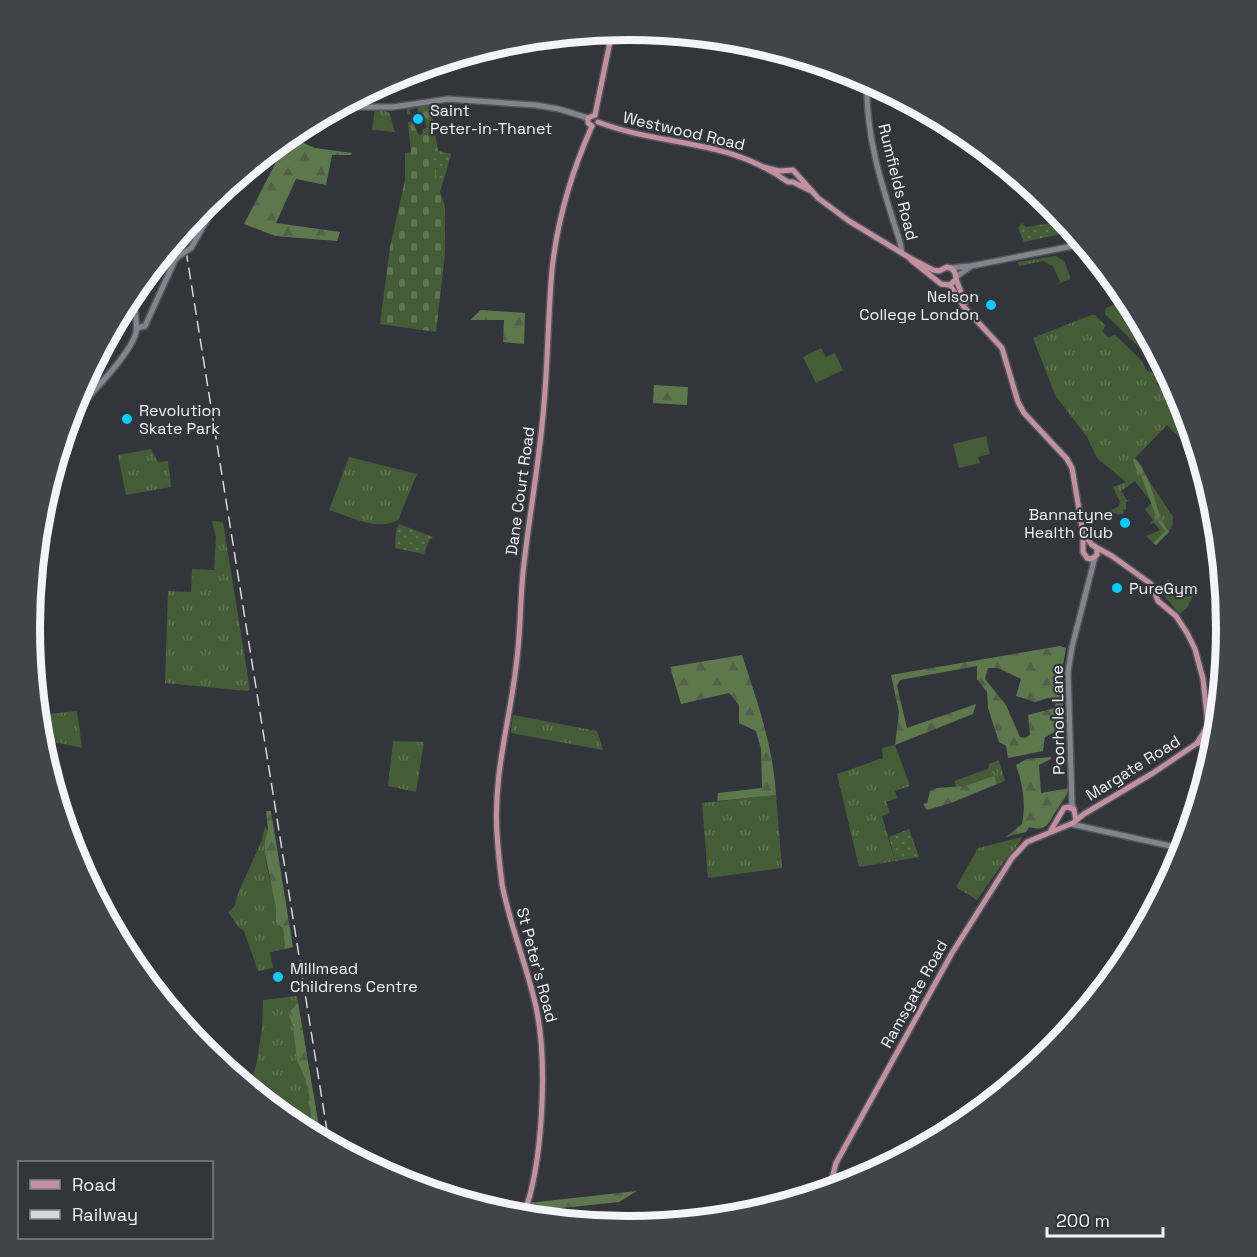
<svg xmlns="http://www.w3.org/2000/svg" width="1257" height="1257" font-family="'Space Grotesk',sans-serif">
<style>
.grass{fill:url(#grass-tufts)}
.forest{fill:url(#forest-firs);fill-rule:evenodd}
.cemetery{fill:url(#cemetery-stones)}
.garden{fill:url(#garden-dots)}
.pitch{fill:#455d36}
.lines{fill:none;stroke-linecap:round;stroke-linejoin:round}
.secondary-casing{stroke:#52545b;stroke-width:8}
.primary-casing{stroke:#52545b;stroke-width:8}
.secondary{stroke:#82858e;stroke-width:5}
.primary{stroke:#c2909e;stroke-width:5}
.rail{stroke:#d5d7dc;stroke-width:1.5;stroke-dasharray:12 6;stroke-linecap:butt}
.secondary-bridge-casing{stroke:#52545b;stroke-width:8;stroke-linecap:butt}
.secondary-bridge{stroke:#82858e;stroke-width:5}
.poi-dot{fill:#07cbf9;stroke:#32353c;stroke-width:2}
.labels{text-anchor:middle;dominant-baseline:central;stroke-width:4.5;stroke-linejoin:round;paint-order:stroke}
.poi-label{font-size:16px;fill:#f2f4f9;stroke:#32353c;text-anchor:start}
.street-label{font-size:16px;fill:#f2f4f9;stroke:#32353c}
.rim{fill:none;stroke:#f2f4f9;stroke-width:8}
</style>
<defs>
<pattern id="grass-tufts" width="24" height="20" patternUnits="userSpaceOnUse" patternTransform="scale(1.5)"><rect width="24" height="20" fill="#455d36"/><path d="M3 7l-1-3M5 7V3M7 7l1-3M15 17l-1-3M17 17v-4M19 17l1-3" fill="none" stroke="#607554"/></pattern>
<pattern id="forest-firs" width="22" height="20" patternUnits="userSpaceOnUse" patternTransform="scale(1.5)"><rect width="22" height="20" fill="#5d794b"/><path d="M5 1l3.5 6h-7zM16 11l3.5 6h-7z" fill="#53614b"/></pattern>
<pattern id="cemetery-stones" width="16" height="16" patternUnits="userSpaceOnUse" patternTransform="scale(1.5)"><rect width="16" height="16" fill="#455d36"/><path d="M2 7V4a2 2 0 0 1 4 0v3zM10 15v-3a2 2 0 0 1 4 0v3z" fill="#607554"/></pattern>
<pattern id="garden-dots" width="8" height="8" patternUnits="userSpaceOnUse" patternTransform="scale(1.5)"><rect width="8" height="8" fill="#455d36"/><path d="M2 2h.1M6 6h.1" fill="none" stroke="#607554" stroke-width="1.8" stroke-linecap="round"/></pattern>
</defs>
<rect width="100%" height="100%" fill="#32353c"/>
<!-- grass -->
<g class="grass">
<polygon points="375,109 389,112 395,132 372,130"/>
<polygon points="1056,256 1064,261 1070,276 1070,279 1056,285 1060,282 1053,266 1043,261 1019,266 1018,262"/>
<polygon points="1128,299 1170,379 1158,366 1160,360 1155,355 1149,357 1105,314 1106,308"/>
<path d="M1091,315H1095L1105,325L1103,332L1108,337L1115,335L1142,361L1146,370C1152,373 1157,373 1159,380L1156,384L1162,389L1168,388L1182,402L1191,430L1181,439L1167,425L1135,458L1142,466L1144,473L1173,517V523L1169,532L1160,517L1158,507L1153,503L1158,522L1165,531L1153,543L1146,536L1160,530L1154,523L1150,524L1153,520L1145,509L1152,503L1135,481L1121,491L1127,500H1130L1126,502V509L1123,510L1124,513L1118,515L1116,513L1112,514L1110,511L1119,506L1120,502L1113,487L1126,482L1097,458L1087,437L1055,395L1033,338Z"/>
<polygon points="151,449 158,462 168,461 171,487 126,495 118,455"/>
<path d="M349,457L417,474L398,520C378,532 349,516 329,510Z"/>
<polygon points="212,521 223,522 250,690 247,691 165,683 168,591 191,592 192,569 214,570 216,537"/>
<polygon points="1168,579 1186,596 1193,595 1187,608 1179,614 1164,595 1162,587"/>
<polygon points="77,711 82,748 41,739 39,715"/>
<polygon points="513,715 597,731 603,750 511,733"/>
<polygon points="393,741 424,742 416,792 388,786"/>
<polygon points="895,745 910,786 895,791 897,798 886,802 890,813 882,816 895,861 859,867 837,774 883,758 882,748"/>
<polygon points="999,760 1005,781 961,798 954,781 988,769 989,764"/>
<polygon points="776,795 782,868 708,878 702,803"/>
<path d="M265,826L268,831C259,857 273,882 276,908C276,913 276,918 276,923L283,928L285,949L270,952L273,968L258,971L244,931L238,927L228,912L234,907L239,891L262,840Z"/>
<polygon points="1022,837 1020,842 1005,860 977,900 956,887 978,848"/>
<polygon points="297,996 321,1139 296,1126 248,1086 256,1066 262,1029 263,1000"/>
</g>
<!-- forest -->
<g class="forest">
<polygon points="289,137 315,148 352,153 351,155 332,155 326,185 296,179 276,223 340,232 337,241 275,236 244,224"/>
<polygon points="481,310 525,313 524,344 503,342 504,320 470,320"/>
<polygon points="654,385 688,387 687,405 653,403"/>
<path d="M1134,458C1154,477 1153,510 1169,532L1156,545L1153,543L1165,531L1158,522L1141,475L1137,471L1133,460Z"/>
<path d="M1060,646L1066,648L1062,671L1063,718L1059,730L1045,737L1043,751L1008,758L1006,746L999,742L988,708L987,692L977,679V666L900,680L897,686L907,728L976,704L973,714L895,745L899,712L891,675ZM988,668H998L1021,679L1016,696L1035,702L1048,698H1056L1055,708L1028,715L1030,735L1025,738L1020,737L1006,705L985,679Z"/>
<path d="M742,655C757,700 773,746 776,795L717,801L718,793L762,788L761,749L756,731L739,723V705L729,693L681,704L670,667Z"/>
<path d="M1051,757V759L1039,765L1041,793L1069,788C1066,798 1061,803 1056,811C1048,823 1048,832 1029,827L1026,832L1006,837L1022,824C1026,803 1023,786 1016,765L1027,759Z"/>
<polygon points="994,776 997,784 951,803 927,810 923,804 927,803 930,791 937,788 965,786"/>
<polygon points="266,811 271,811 293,947 285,949 283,928 276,923 276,908 265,853 265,841 268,830"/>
<polygon points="298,1003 321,1139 313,1135 309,1095 305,1078 297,1060 293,1026 288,1013"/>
<polygon points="637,1191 619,1202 533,1211 528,1217 524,1217 529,1202 537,1202"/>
</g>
<!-- cemetery -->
<polygon class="cemetery" points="430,103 438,151 451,154 440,192 445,206 445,253 436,332 380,324 390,247 405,180 405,153 411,152 408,122 412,121 419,135 423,134 422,130 427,127 421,113 419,113 417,107 409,110 411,114 407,115 407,106"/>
<!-- garden -->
<g class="garden">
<polygon points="438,151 451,154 444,179 437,179 430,153"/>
<polygon points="1057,222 1059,224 1061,234 1024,242 1018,228 1022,223 1026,227"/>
<polygon points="399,524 433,537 429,540 424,554 395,548 396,530"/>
<polygon points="909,829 919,857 895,861 889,837"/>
</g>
<!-- pitch -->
<g class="pitch">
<polygon points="821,348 826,357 835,353 843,370 816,383 803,357"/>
<polygon points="986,436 990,454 978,457 980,463 959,468 953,444"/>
</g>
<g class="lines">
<defs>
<g id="secondary">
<path d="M867,81C865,137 883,189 900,242L902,253"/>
<polyline points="342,107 393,107 448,99 535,105 559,109 588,118"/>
<polyline points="191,248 224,190"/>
<polyline points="949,268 971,266 1083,244"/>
<polyline points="956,277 970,267"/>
<polyline points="137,328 145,326 175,260 179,256"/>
<path d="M71,416C87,398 132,353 136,332C138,320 134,306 132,295"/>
<polyline points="1074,810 1072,804 1068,672 1072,647 1095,557"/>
<polyline points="1071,824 1184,849"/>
</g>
<g id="primary">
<polyline points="595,115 612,32"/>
<path d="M598,122C663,147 728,138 788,182H793L809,190"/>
<polyline points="592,126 588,123 588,118 595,115"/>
<path d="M763,167L779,171L793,170L818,198L849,221L910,258L933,270L939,271L947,267C953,268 956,272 956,279L950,285"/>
<polyline points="911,260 941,284 950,285"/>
<polyline points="956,279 965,303"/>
<polyline points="950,285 964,307 1002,348 1018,402 1024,413 1067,459 1072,468 1083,533 1083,552 1087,558 1091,559 1097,555 1097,550 1095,546"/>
<polyline points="1084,534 1092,545 1112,556 1151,584 1158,601 1176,616 1187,633 1195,649 1203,679 1208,725"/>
<polyline points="1215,737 1209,733 1208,725 1212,718 1218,716"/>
<polyline points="1197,743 1207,727"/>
<polyline points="1051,830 1064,808 1069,807 1074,810 1076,820"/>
<polyline points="829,1190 836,1163 873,1096 952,953 1012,858 1027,842 1073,823 1084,814 1153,773 1196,744 1213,737"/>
<path d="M523,1217C543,1165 548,1062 536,1007C527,966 510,926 502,884C500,868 498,851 497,834C493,770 511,719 517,658C521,627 520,595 524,564C530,510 540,457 544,404C548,359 548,315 552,270C557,221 572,171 592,126"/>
</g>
</defs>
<!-- secondary casing -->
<use href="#secondary" class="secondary-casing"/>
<!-- primary casing -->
<use href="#primary" class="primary-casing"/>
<!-- secondary -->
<use href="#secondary" class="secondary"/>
<!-- primary -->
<use href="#primary" class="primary"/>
<!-- rail -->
<polyline class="rail" points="183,232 329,1143"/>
<defs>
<polyline id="secondary-bridge" points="179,256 191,248"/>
</defs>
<!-- secondary-bridge casing -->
<use href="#secondary-bridge" class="secondary-bridge-casing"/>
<!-- secondary-bridge -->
<use href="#secondary-bridge" class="secondary-bridge"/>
</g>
<!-- markers -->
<g class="poi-dot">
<circle cx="418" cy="119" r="6"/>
<circle cx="991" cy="305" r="6"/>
<circle cx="127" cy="419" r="6"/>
<circle cx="1125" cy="523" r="6"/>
<circle cx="1117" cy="588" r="6"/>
<circle cx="278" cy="977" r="6"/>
</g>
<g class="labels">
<!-- poi labels -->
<g class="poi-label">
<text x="430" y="110">Saint<tspan x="430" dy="18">Peter-in-Thanet</tspan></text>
<text x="979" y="296" text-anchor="end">Nelson<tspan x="979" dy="18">College London</tspan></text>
<text x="139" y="410">Revolution<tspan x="139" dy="18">Skate Park</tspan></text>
<text x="1113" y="514" text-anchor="end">Bannatyne<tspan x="1113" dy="18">Health Club</tspan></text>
<text x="1129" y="588">PureGym</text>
<text x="290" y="968">Millmead<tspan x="290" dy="18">Childrens Centre</tspan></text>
</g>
<!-- street labels -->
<g class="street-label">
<text transform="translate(684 131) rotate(13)">Westwood Road</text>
<text transform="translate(898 182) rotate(76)">Rumfields Road</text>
<text transform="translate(520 491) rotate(-82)">Dane Court Road</text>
<text transform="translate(1058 720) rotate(-91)">Poorhole Lane</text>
<text transform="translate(1133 768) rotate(-32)">Margate Road</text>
<text transform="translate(537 965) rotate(75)">St Peter's Road</text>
<text transform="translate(914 994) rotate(-61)">Ramsgate Road</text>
</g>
</g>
<!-- crop -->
<path d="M0 0H1257V1257H0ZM40 628a588 588 0 1 1 1176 0a588 588 0 1 1-1176 0Z" fill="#41444b" fill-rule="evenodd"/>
<path class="rim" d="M40 628a588 588 0 1 1 1176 0a588 588 0 1 1-1176 0Z"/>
<!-- legend -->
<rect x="18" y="1161" width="195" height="78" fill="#32353c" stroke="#7f8188" stroke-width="1.5"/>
<rect x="30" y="1180" width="30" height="9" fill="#c2909e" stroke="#7f8188" stroke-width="1.5"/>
<text x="72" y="1191" font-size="18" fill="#f2f4f9">Road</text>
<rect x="30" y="1210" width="30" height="9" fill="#d5d7dc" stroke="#7f8188" stroke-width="1.5"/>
<text x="72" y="1221" font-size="18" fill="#f2f4f9">Railway</text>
<!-- scale -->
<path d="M1047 1227v9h116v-9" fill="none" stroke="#f2f4f9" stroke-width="3"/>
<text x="1056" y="1227" font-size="18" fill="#f2f4f9" stroke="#32353c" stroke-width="4.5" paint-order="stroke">200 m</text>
</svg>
